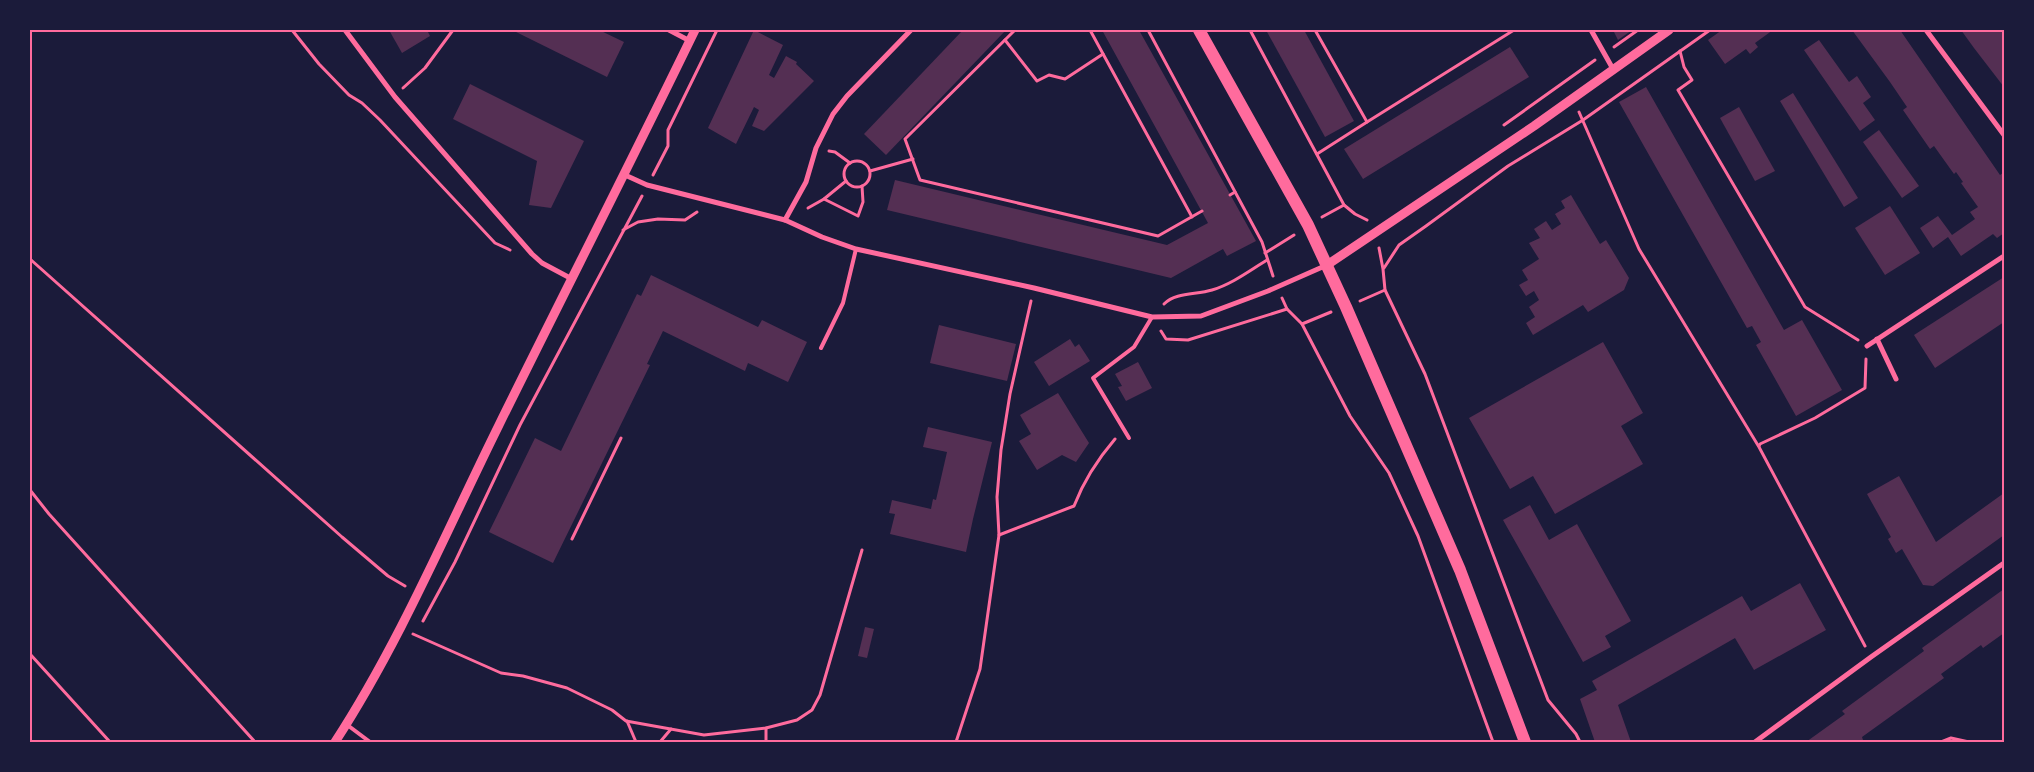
<svg xmlns="http://www.w3.org/2000/svg" width="2034" height="772" font-family="Ubuntu,sans-serif">
<style>
.building{fill:#542f53}
.lines{fill:none;stroke-linecap:round;stroke-linejoin:round}
.path{stroke:#ff6b9d;stroke-width:3}
.service{stroke:#ff6b9d;stroke-width:4}
.minor{stroke:#ff6b9d;stroke-width:5}
.tertiary{stroke:#ff6b9d;stroke-width:9}
.primary{stroke:#ff6b9d;stroke-width:12}
.neatline{fill:none;stroke:#ff6b9d;stroke-width:2}
</style>
<rect width="100%" height="100%" fill="#1b1b3a"/>
<!-- building -->
<g class="building">
<polygon points="389,30 427,30 430,36 402,53"/>
<polygon points="512,30 599,30 624,42 607,77"/>
<polygon points="754,30 783,45 769,75 774,78 786,56 797,62 796,64 814,81 764,131 752,126 759,110 754,107 736,144 708,128"/>
<polygon points="963,30 1006,30 886,155 864,134"/>
<polygon points="1102,30 1139,30 1256,241 1227,256 1223,249 1171,278 887,210 895,180 1167,245 1208,223"/>
<polygon points="1266,30 1304,30 1354,121 1325,137"/>
<polygon points="1613,30 1632,30 1618,40"/>
<polygon points="1722,30 1773,30 1755,43 1758,47 1750,54 1746,49 1725,64 1708,40"/>
<polygon points="1852,30 1900,30 2000,175 2003,173 2004,175 2004,233 1997,238 1993,234 1961,256 1948,237 1933,248 1920,228 1938,216 1952,235 1975,219 1970,212 1978,207 1961,183 1963,182 1956,172 1954,174 1934,146 1930,149 1903,110 1907,107 1890,82"/>
<polygon points="1961,30 2004,30 2004,87 1974,48"/>
<polygon points="1819,40 1849,82 1857,76 1871,97 1863,103 1875,120 1860,131 1804,50"/>
<polygon points="1510,47 1529,77 1363,179 1344,149"/>
<polygon points="470,84 584,141 551,208 529,205 537,161 453,119"/>
<polygon points="1646,87 1784,330 1802,320 1842,390 1796,416 1756,345 1761,342 1752,326 1747,328 1619,102"/>
<polygon points="1793,93 1858,198 1844,207 1780,101"/>
<polygon points="1739,107 1775,171 1755,181 1720,118"/>
<polygon points="1879,130 1919,186 1902,198 1863,142"/>
<polygon points="1571,195 1600,244 1606,240 1629,278 1624,290 1588,312 1583,305 1533,335 1526,323 1535,317 1529,307 1539,300 1534,291 1526,296 1519,285 1528,280 1522,270 1539,259 1529,243 1540,238 1534,229 1546,221 1552,230 1561,224 1555,214 1565,208 1561,201"/>
<polygon points="1890,206 1920,253 1885,275 1855,228"/>
<polygon points="651,275 758,327 762,320 807,342 788,382 748,363 745,371 663,331 647,364 650,365 553,563 489,532 535,438 561,451 637,294 641,296"/>
<polygon points="2004,277 2004,322 1935,368 1914,335"/>
<polygon points="939,325 1016,344 1007,381 930,363"/>
<polygon points="1070,339 1075,347 1079,344 1090,361 1049,386 1034,362"/>
<polygon points="1603,342 1643,413 1621,426 1643,464 1555,514 1533,476 1510,489 1469,418"/>
<polygon points="1138,362 1152,388 1126,401 1118,387 1122,386 1115,374"/>
<polygon points="1058,393 1089,443 1076,462 1062,455 1037,470 1019,441 1031,434 1020,415"/>
<polygon points="928,427 992,442 973,519 966,552 890,534 895,514 889,513 892,500 931,509 933,499 936,500 947,452 923,447"/>
<polygon points="1899,476 1936,542 2004,493 2004,535 1933,586 1923,585 1902,549 1896,553 1888,539 1891,537 1867,494"/>
<polygon points="1530,505 1549,540 1577,524 1631,621 1605,636 1611,647 1583,662 1503,520"/>
<polygon points="1800,583 1826,630 1754,670 1735,638 1618,705 1631,742 1595,742 1580,699 1597,690 1592,681 1742,596 1751,611"/>
<polygon points="2004,589 2004,633 1983,648 1981,645 1941,674 1944,678 1862,737 1863,740 1860,742 1806,742 1845,714 1842,711 1924,651 1922,648"/>
<polygon points="865,627 874,629 867,658 858,656"/>
</g>
<g class="lines">
<!-- path -->
<g class="path">
<polyline points="292,30 319,64 349,95 362,103 380,120 495,243 510,250"/>
<polyline points="1015,30 905,139 920,180 1158,236 1202,211"/>
<polyline points="1090,30 1192,217"/>
<polyline points="1148,30 1262,242 1273,276"/>
<polyline points="1250,30 1344,205 1355,214 1367,220"/>
<polyline points="1315,30 1367,122 1317,154"/>
<polyline points="1005,40 1037,81 1049,75 1065,79 1103,54"/>
<polyline points="1614,47 1638,30"/>
<polyline points="1680,51 1684,67 1692,80 1678,90 1805,307 1858,340"/>
<polyline points="403,88 425,68 453,30"/>
<polyline points="1579,112 1639,249 1759,447 1865,646"/>
<polyline points="1367,122 1514,30"/>
<polyline points="1504,125 1595,60"/>
<polyline points="829,151 835,152 850,163"/>
<circle cx="857" cy="174" r="13"/>
<polyline points="870,171 913,159"/>
<polyline points="653,175 668,146 668,130 717,30"/>
<polyline points="1230,195 1235,192"/>
<polyline points="824,199 858,216 863,202 862,186"/>
<polyline points="808,208 824,199 846,181"/>
<polyline points="1322,217 1344,205"/>
<polyline points="623,230 638,222 658,219 685,220 697,212"/>
<polyline points="1379,248 1383,269 1385,290 1425,374 1548,700 1576,734 1580,742"/>
<polyline points="1265,253 1294,235"/>
<polyline points="30,259 342,537 388,576 405,586"/>
<polyline points="1384,268 1399,245 1426,226 1508,166 1583,120 1710,30"/>
<polyline points="1282,298 1287,309 1302,324 1350,416 1389,473 1418,536 1493,742"/>
<polyline points="1360,301 1385,290"/>
<path d="M1164,304C1176,292 1196,295 1212,290C1232,284 1249,271 1267,260"/>
<polyline points="1302,324 1331,312"/>
<polyline points="1161,331 1166,339 1188,340 1287,309"/>
<polyline points="1759,446 1760,444 1815,418 1865,388 1866,359"/>
<polyline points="30,490 49,514 255,742"/>
<path d="M999,535L1074,506C1084,480 1097,460 1115,439"/>
<polyline points="572,539 621,438"/>
<polyline points="423,621 455,562 520,425 642,196"/>
<polyline points="413,634 501,673 523,676 567,688 612,710 626,721 704,735 766,728 797,720 812,710 820,695 862,550"/>
<polyline points="30,654 110,742"/>
<polyline points="627,721 636,742"/>
<polyline points="766,740 766,728"/>
<polyline points="660,742 671,729"/>
<polyline points="956,742 980,669 999,535 997,497 1001,450 1010,394 1031,301"/>
<polyline points="1941,742 1951,738 1969,742"/>
</g>
<!-- service -->
<g class="service">
<polyline points="821,348 843,303 856,249"/>
<polyline points="1129,438 1093,378 1134,347 1152,317"/>
<polyline points="346,724 370,742"/>
</g>
<!-- minor -->
<g class="minor">
<polyline points="345,30 395,97 532,254 542,263 572,279"/>
<polyline points="669,30 690,41"/>
<polyline points="1591,30 1613,69"/>
<polyline points="1926,30 2004,135"/>
<polyline points="625,175 647,185 785,220 822,237 856,249 1034,288 1152,317 1201,316 1268,291 1327,265"/>
<polyline points="785,220 806,182 816,148 833,114 847,96 911,30"/>
<polyline points="1877,339 1896,379"/>
<polyline points="1867,346 2004,256"/>
<polyline points="1755,742 1871,657 2004,563"/>
</g>
<!-- tertiary -->
<g class="tertiary">
<polyline points="1327,265 1534,126 1669,30"/>
<path d="M335,742C400,642 446,532 499,425C564,293 631,162 695,30"/>
</g>
<!-- primary -->
<polyline class="primary" points="1199,30 1308,225 1346,307 1460,570 1525,742"/>
</g>
<!-- border -->
<rect width="2034" height="772" fill="none" stroke="#1b1b3a" stroke-width="62"/>
<rect x="31" y="31" width="1972" height="710" class="neatline"/>
</svg>
